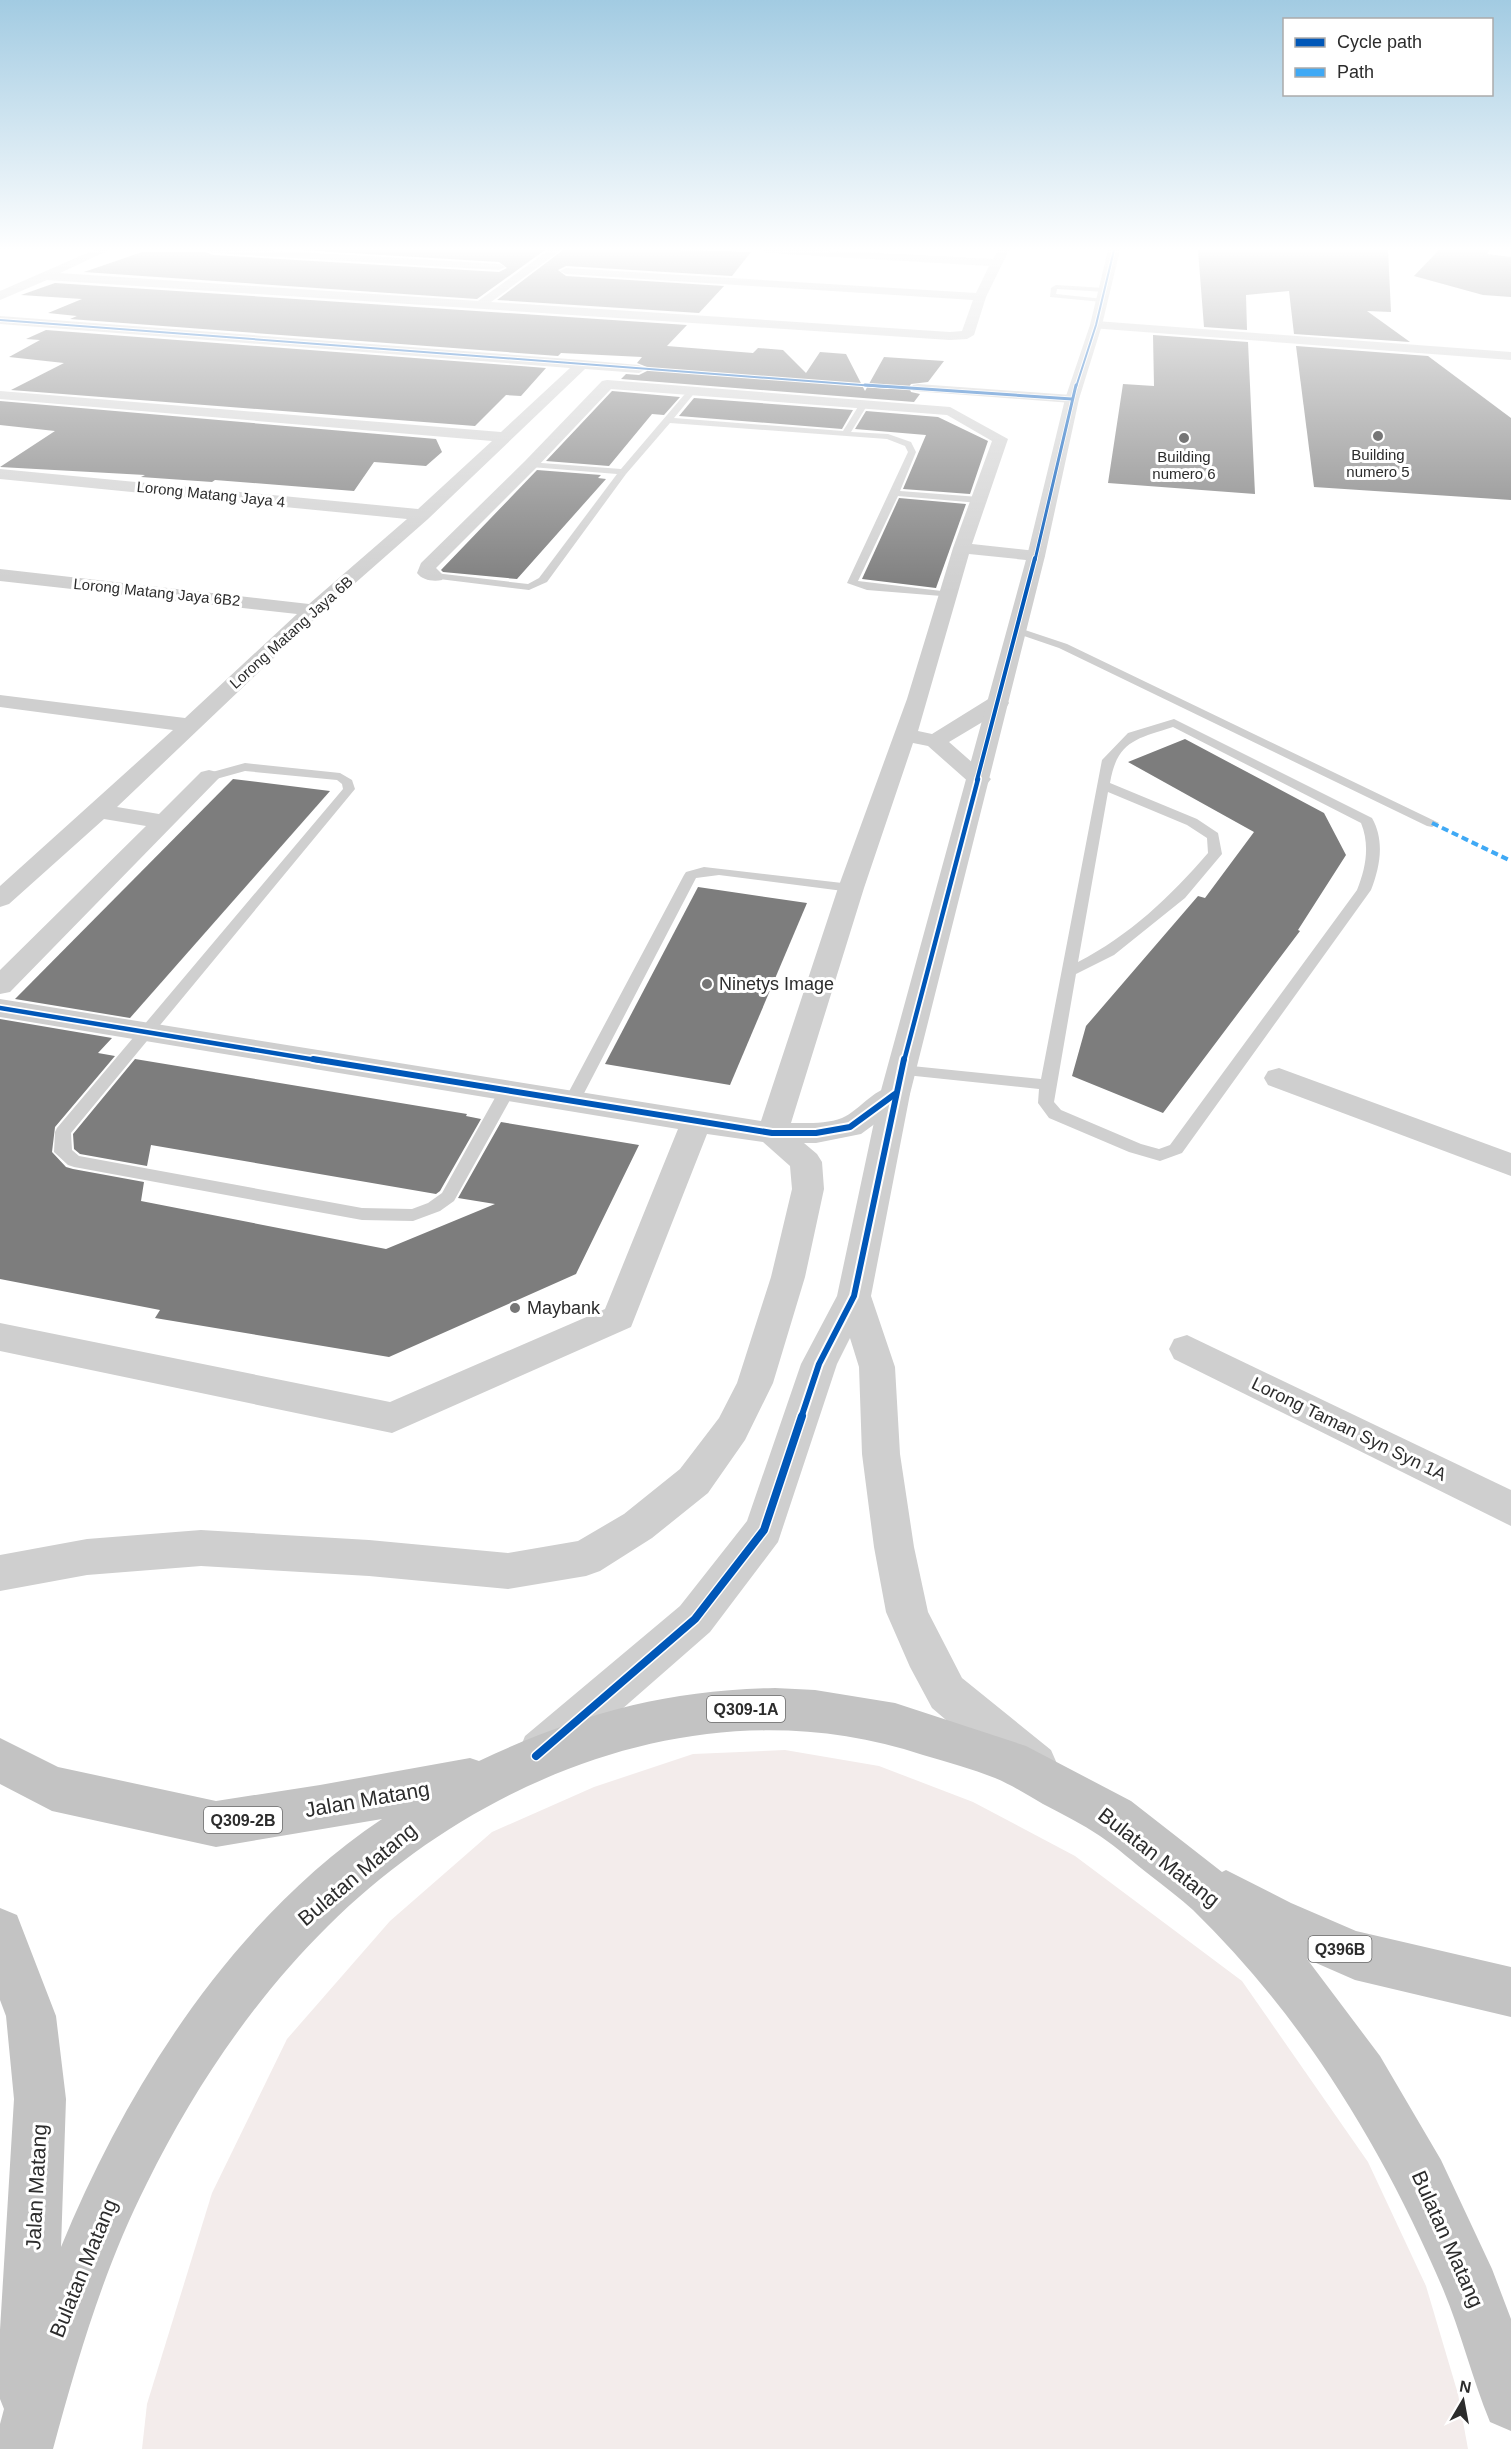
<svg xmlns="http://www.w3.org/2000/svg" width="1511" height="2449" font-family="Helvetica,sans-serif">
<style>
.green{fill:#f3eceb}
.building{fill:#7d7d7d}
.lines{fill:none;stroke-linecap:round;stroke-linejoin:round}
.service{fill:#cfcfcf;fill-rule:evenodd}
.minor{fill:#cfcfcf;fill-rule:evenodd}
.tertiary{fill:#cfcfcf;fill-rule:evenodd}
.primary{fill:#c3c3c3;fill-rule:evenodd}
.quiet{stroke:#3fa9f5;stroke-width:4;stroke-dasharray:7 4;stroke-linecap:butt}
.cycleway-far5-casing{stroke:#fff;stroke-width:4}
.cycleway-far4-casing{stroke:#fff;stroke-width:4.5}
.cycleway-far3-casing{stroke:#fff;stroke-width:6}
.cycleway-far2-casing{stroke:#fff;stroke-width:8}
.cycleway-far1-casing{stroke:#fff;stroke-width:10}
.cycleway-casing{stroke:#fff;stroke-width:11}
.cycleway-far5{stroke:#0057b8;stroke-width:2}
.cycleway-far4{stroke:#0057b8;stroke-width:3}
.cycleway-far3{stroke:#0057b8;stroke-width:4}
.cycleway-far2{stroke:#0057b8;stroke-width:4.5}
.cycleway-far1{stroke:#0057b8;stroke-width:6}
.cycleway{stroke:#0057b8;stroke-width:8}
.poi-dot{fill:#767676;stroke:#fff;stroke-width:2}
.labels{text-anchor:middle;dominant-baseline:central;stroke-width:6;stroke-linejoin:round;paint-order:stroke}
.far-poi-label{font-size:15px;fill:#2c2c2c;stroke:#fff}
.far-street-label{font-size:15px;fill:#2c2c2c;stroke:#fff}
.shield{fill:#fff;stroke:#6b6b6b;stroke-width:1.5}
.shield-label{font-size:16px;font-weight:bold;fill:#2c2c2c}
.poi-label{font-size:18px;fill:#2c2c2c;stroke:#fff;text-anchor:start}
.street-label{font-size:18px;fill:#2c2c2c;stroke:#fff}
.near-street-label{font-size:21px;fill:#2c2c2c;stroke:#fff}
</style>
<rect width="100%" height="100%" fill="#fff"/>
<!-- green -->
<polygon class="green" points="785,1750 879,1766 973,1802 1075,1856 1242,1981 1368,2162 1426,2286 1458,2394 1468,2449 142,2449 147,2404 212,2193 287,2039 390,1921 492,1832 594,1787 693,1754"/>
<!-- building -->
<g class="building">
<polygon points="300,250 545,250 477,299 84,272 142,252 206,252 213,255 499,272 507,268 499,262"/>
<polygon points="563,250 678,250 751,252 732,276 566,266 558,270 566,276 724,286 699,313 497,300"/>
<polygon points="1198,250 1388,250 1391,312 1367,311 1410,342 1294,334 1289,291 1246,295 1247,330 1204,327"/>
<polygon points="1439,250 1490,250 1487,254 1511,257 1511,297 1483,295 1414,276"/>
<polygon points="55,283 687,325 667,346 753,353 758,348 783,350 806,373 820,352 846,354 865,391 884,357 944,361 928,382 911,384 909,387 911,392 920,394 914,402 621,379 626,374 639,375 647,371 647,367 637,363 642,357 561,353 558,356 70,319 77,316 48,313 82,299 21,295"/>
<polygon points="46,330 546,368 521,396 506,395 475,426 11,390 64,363 9,357 40,340 26,339"/>
<polygon points="1153,335 1248,342 1255,494 1108,483 1123,384 1154,386"/>
<polygon points="1296,346 1428,356 1511,418 1511,500 1314,487"/>
<polygon points="612,391 680,397 664,415 652,414 609,466 546,461"/>
<polygon points="694,398 853,410 842,429 679,416"/>
<polygon points="0,401 436,439 442,452 426,466 374,462 354,491 215,480 212,482 141,477 145,475 0,467 55,431 0,425"/>
<polygon points="866,411 938,417 988,441 970,494 903,489 926,435 855,429"/>
<polygon points="537,470 601,475 598,478 606,479 517,579 443,572 441,570"/>
<polygon points="899,498 966,504 936,588 862,579"/>
<polygon points="1185,739 1324,813 1346,855 1298,930 1300,931 1163,1113 1072,1076 1086,1026 1198,896 1205,898 1254,832 1128,762"/>
<polygon points="233,779 330,791 130,1018 15,999"/>
<polygon points="698,887 807,903 730,1085 605,1064"/>
<polygon points="0,1019 112,1038 98,1053 115,1056 55,1127 52,1152 66,1167 73,1169 144,1182 141,1201 386,1249 495,1204 458,1198 501,1122 639,1145 576,1274 389,1357 155,1318 160,1310 0,1279"/>
<polygon points="135,1059 467,1114 466,1116 481,1119 440,1191 436,1194 151,1145 147,1166 80,1154 74,1149 73,1134"/>
</g>
<g class="lines">
<!-- service -->
<g class="service">
<polygon points="1056,285 1105,288 1108,290 1105,292 1057,289 1056,294 1104,299 1102,302 1050,297 1051,288"/>
<polygon points="690,388 697,390 674,418 843,431 861,402 867,402 868,404 851,432 888,434 911,442 916,452 900,491 979,497 984,500 979,503 898,496 858,581 950,592 955,595 954,597 867,590 847,583 908,452 905,446 887,439 670,423 626,474 547,582 529,590 431,578 430,576 435,573 528,584 539,578 617,474 531,467 527,464 528,462 621,469"/>
<polygon points="1016,627 1067,644 1439,823 1432,827 1427,826 1059,648 1012,632 1012,628"/>
<path d="M1174,719L1372,818C1385,841 1380,867 1371,890L1182,1153L1160,1161L1129,1152L1049,1118L1038,1103L1039,1089L896,1074L894,1070L896,1066L902,1065L1041,1079L1102,760L1128,733ZM1173,727L1361,823C1370,845 1366,868 1357,890L1170,1145L1159,1149L1141,1144L1061,1110L1054,1102L1076,974L1114,955L1185,898L1222,854L1218,833L1197,819L1110,783C1117,741 1136,739 1173,727ZM1108,792L1187,825L1207,838L1208,853C1171,896 1129,936 1078,962Z"/>
<polygon points="245,763 340,773 352,780 355,789 71,1133 72,1150 79,1156 362,1208 412,1209 428,1203 442,1193 501,1087 513,1087 515,1091 454,1201 440,1211 413,1221 362,1220 74,1167 68,1165 54,1152 55,1132 57,1128 343,789 342,784 337,780 245,771 209,781 203,777 205,774"/>
<polygon points="704,867 851,884 858,888 851,892 719,875 696,878 580,1101 578,1105 566,1105 564,1101 684,875 686,872"/>
</g>
<!-- minor -->
<g class="minor">
<polygon points="94,250 109,250 60,273 478,301 549,250 561,250 491,302 950,332 962,331 973,300 566,274 560,271 566,268 976,293 989,266 768,253 762,250 824,250 993,259 998,250 1009,250 986,297 974,335 967,339 950,340 47,280 0,300 0,291"/>
<polygon points="207,250 266,250 499,264 505,267 499,270 213,253"/>
<polygon points="0,316 582,360 639,365 646,369 639,373 585,369 428,519 320,614 117,807 159,814 201,772 209,770 217,772 220,777 10,992 0,994 0,970 146,826 104,819 9,904 0,907 0,886 173,730 0,707 0,695 185,718 297,614 0,581 0,569 309,604 407,519 0,479 0,469 418,509 492,441 0,399 0,391 501,432 570,368 0,324"/>
<polygon points="1096,321 1511,352 1511,360 1091,328 1090,325"/>
<path d="M607,380L950,407L1008,439L972,544L1036,551L1042,552L1045,556L1042,560L1036,561L969,554L918,731L932,734L990,698L998,697L1006,698L1009,703L1006,708L949,742L991,779L987,784L979,786L971,784L928,746L913,743L864,888L791,1123C806,1123 827,1124 842,1118C864,1108 878,1080 906,1087L910,1094L906,1101L861,1134L816,1143H804L817,1154L822,1162L824,1189L805,1277L773,1383L745,1440L708,1493L652,1538L600,1571L586,1576L508,1589L369,1576L201,1566L87,1575L0,1591V1555L87,1539L201,1530L369,1540L508,1553L578,1541L624,1514L680,1469L719,1418L737,1383L771,1277L792,1189L790,1166L763,1142L707,1134L631,1327L392,1433L0,1351V1323L390,1402L605,1309L678,1129L0,1017V999L761,1121L838,888L907,699L953,548L992,441L947,415L611,389L537,467L436,568L444,576L442,580C433,582 422,580 417,573L421,563L525,461L602,381Z"/>
<polygon points="918,384 1072,395 1079,399 1072,403 913,391 911,388 913,385"/>
<polygon points="1279,1068 1511,1153 1511,1176 1268,1085 1264,1078 1268,1071"/>
<polygon points="1187,1335 1511,1490 1511,1526 1174,1359 1169,1349 1174,1339"/>
</g>
<!-- tertiary -->
<polygon class="tertiary" points="1108,250 1120,250 1102,325 1079,399 1045,556 910,1094 871,1296 895,1367 900,1454 914,1547 928,1612 962,1678 1051,1750 1058,1766 1051,1782 1035,1788 1019,1782 932,1708 910,1667 886,1612 874,1547 862,1454 859,1367 850,1338 837,1364 778,1542 710,1632 557,1766 541,1773 525,1766 519,1751 525,1736 680,1606 747,1521 801,1364 837,1296 880,1094 1027,556 1065,399 1090,325"/>
<!-- primary -->
<path class="primary" d="M775,1688L815,1690L895,1703L1026,1746L1131,1801L1222,1872L1226,1870L1291,1903L1356,1931L1511,1967V2017L1355,1980L1307,1959L1380,2056L1441,2160L1492,2269L1511,2319V2431L1490,2422C1472,2378 1461,2332 1443,2289C1383,2148 1303,2017 1193,1910C1180,1898 1165,1887 1151,1876C1134,1863 1118,1848 1100,1836C1082,1824 1062,1814 1043,1804C1027,1795 1012,1785 995,1778C972,1769 947,1762 923,1755C709,1684 482,1774 328,1926C253,2000 193,2090 147,2183C104,2268 78,2357 53,2449H0V2424L4,2409L0,2399V2330L14,2099L6,2016L0,2000V1908L17,1915L56,2016L66,2099L61,2247C128,2084 233,1919 382,1819L216,1847L52,1811L0,1784V1738L58,1767L216,1801L320,1785L470,1758L479,1761C579,1714 665,1690 775,1688Z"/>
<!-- quiet -->
<polyline class="quiet" points="1432,823 1511,861"/>
<defs>
<g id="cycleway-far5">
<polyline points="0,320 888,387"/>
<polyline points="1076,387 1096,325 1114,250"/>
</g>
<g id="cycleway-far4">
<polyline points="865,385 1072,399"/>
<polyline points="1035,560 1076,385"/>
</g>
<polyline id="cycleway-far3" points="977,780 1035,558"/>
<g id="cycleway-far2">
<polyline points="0,1008 322,1061"/>
<polyline points="904,1061 978,779"/>
</g>
<g id="cycleway-far1">
<polyline points="313,1059 772,1133 816,1133 850,1127 895,1094"/>
<polyline points="801,1418 819,1364 854,1296 904,1059"/>
</g>
<polyline id="cycleway" points="536,1756 695,1619 764,1530 802,1416"/>
</defs>
<!-- cycleway-far5 casing -->
<use href="#cycleway-far5" class="cycleway-far5-casing"/>
<!-- cycleway-far4 casing -->
<use href="#cycleway-far4" class="cycleway-far4-casing"/>
<!-- cycleway-far3 casing -->
<use href="#cycleway-far3" class="cycleway-far3-casing"/>
<!-- cycleway-far2 casing -->
<use href="#cycleway-far2" class="cycleway-far2-casing"/>
<!-- cycleway-far1 casing -->
<use href="#cycleway-far1" class="cycleway-far1-casing"/>
<!-- cycleway casing -->
<use href="#cycleway" class="cycleway-casing"/>
<!-- cycleway-far5 -->
<use href="#cycleway-far5" class="cycleway-far5"/>
<!-- cycleway-far4 -->
<use href="#cycleway-far4" class="cycleway-far4"/>
<!-- cycleway-far3 -->
<use href="#cycleway-far3" class="cycleway-far3"/>
<!-- cycleway-far2 -->
<use href="#cycleway-far2" class="cycleway-far2"/>
<!-- cycleway-far1 -->
<use href="#cycleway-far1" class="cycleway-far1"/>
<!-- cycleway -->
<use href="#cycleway" class="cycleway"/>
</g>
<!-- sky -->
<linearGradient id="sky" x2="0" y2="1"><stop stop-color="#a2cbe2"/><stop offset="0.42" stop-color="#fff"/><stop offset="1" stop-color="#fff" stop-opacity="0"/></linearGradient>
<rect width="1511" height="593" fill="url(#sky)"/>
<!-- markers -->
<g class="poi-dot">
<circle cx="1378" cy="436" r="6"/>
<circle cx="1184" cy="438" r="6"/>
<circle cx="707" cy="984" r="6"/>
<circle cx="515" cy="1308" r="6"/>
</g>
<g class="labels">
<!-- far-poi labels -->
<g class="far-poi-label">
<text x="1378" y="454">Building<tspan x="1378" dy="17">numero 5</tspan></text>
<text x="1184" y="456">Building<tspan x="1184" dy="17">numero 6</tspan></text>
</g>
<!-- far-street labels -->
<g class="far-street-label">
<text transform="translate(211 494) rotate(6)">Lorong Matang Jaya 4</text>
<text transform="translate(157 592) rotate(6)">Lorong Matang Jaya 6B2</text>
<text transform="translate(291 632) rotate(-42)">Lorong Matang Jaya 6B</text>
</g>
<!-- shield labels -->
<g class="shield">
<rect x="707" y="1696" width="78" height="26" rx="4.5"/>
<rect x="204" y="1807" width="78" height="26" rx="4.5"/>
<rect x="1308.5" y="1936" width="63" height="26" rx="4.5"/>
</g>
<g class="shield-label">
<text x="746" y="1709">Q309-1A</text>
<text x="243" y="1820">Q309-2B</text>
<text x="1340" y="1949">Q396B</text>
</g>
<!-- poi labels -->
<g class="poi-label">
<text x="719" y="984">Ninetys Image</text>
<text x="527" y="1308">Maybank</text>
</g>
<!-- street labels -->
<g class="street-label">
<text transform="translate(1349 1429) rotate(26)">Lorong Taman Syn Syn 1A</text>
</g>
<!-- near-street labels -->
<g class="near-street-label">
<text transform="translate(367 1799) rotate(-10)">Jalan Matang</text>
<text transform="translate(1159 1857) rotate(38)">Bulatan Matang</text>
<text transform="translate(357 1874) rotate(-40)">Bulatan Matang</text>
<text transform="translate(36 2187) rotate(-87)">Jalan Matang</text>
<text transform="translate(1448 2239) rotate(66)">Bulatan Matang</text>
<text transform="translate(83 2268) rotate(-68)">Bulatan Matang</text>
</g>
</g>
<!-- legend -->
<rect x="1283" y="18" width="210" height="78" fill="#ffffff" stroke="#ababab" stroke-width="1.5"/>
<rect x="1295" y="38" width="30" height="9" fill="#0057b8" stroke="#ababab" stroke-width="1.5"/>
<text x="1337" y="48" font-size="18" fill="#2c2c2c">Cycle path</text>
<rect x="1295" y="68" width="30" height="9" fill="#3fa9f5" stroke="#ababab" stroke-width="1.5"/>
<text x="1337" y="78" font-size="18" fill="#2c2c2c">Path</text>
<!-- north arrow -->
<g transform="translate(1463 2401) rotate(10)" stroke="#ffffff" stroke-width="4.5" paint-order="stroke">
<path d="M0-4.5L10 22L0 15L-10 22Z" fill="#2c2c2c"/>
<text y="-9" font-size="16" font-weight="bold" text-anchor="middle" fill="#2c2c2c">N</text>
</g>
</svg>
